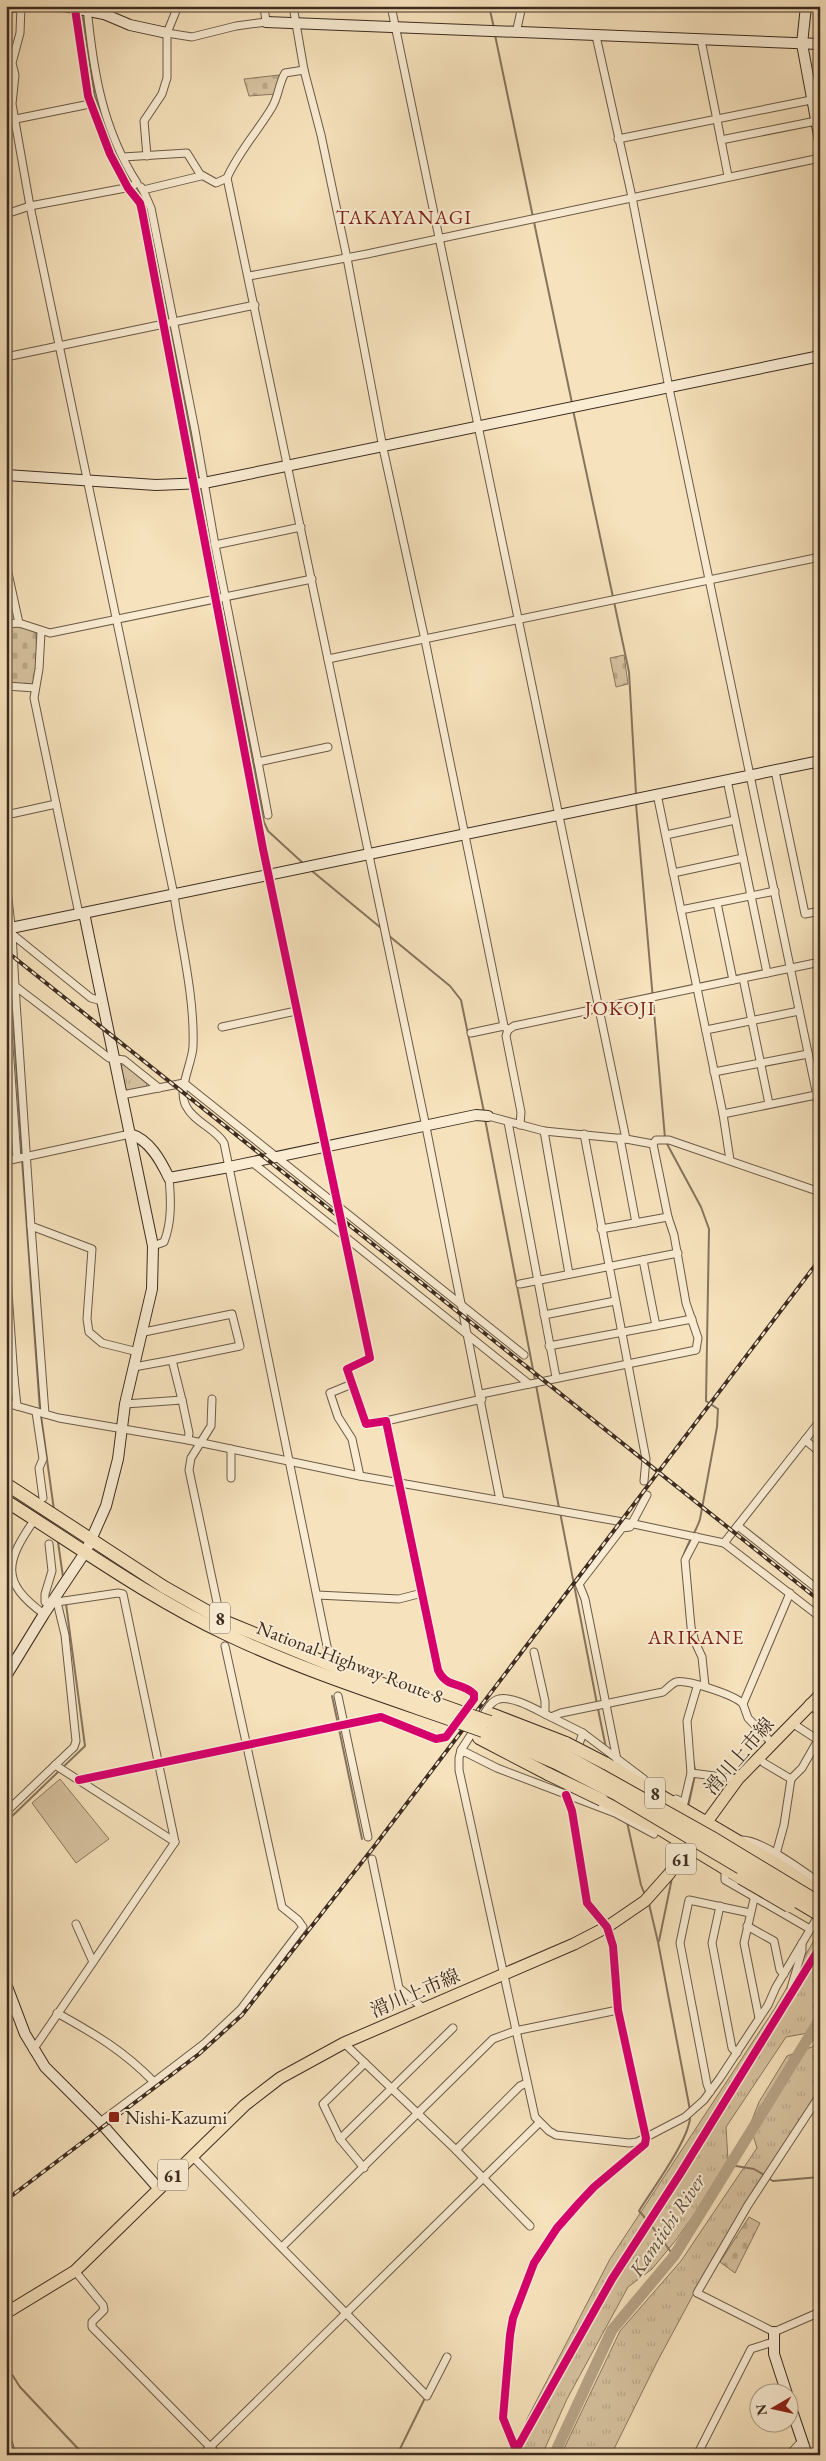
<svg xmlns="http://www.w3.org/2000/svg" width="826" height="2461" font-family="'EB Garamond','Noto Serif JP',serif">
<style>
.grass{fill:url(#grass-tufts);stroke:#8a7860}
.cemetery{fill:url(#cemetery-stones);stroke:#8a7860}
.pitch{fill:#d7c3a1;stroke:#8a7860}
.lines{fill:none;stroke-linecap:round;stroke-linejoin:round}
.stream{stroke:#86745e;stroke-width:2}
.river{stroke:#b7a487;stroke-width:11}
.street-casing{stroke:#6b5a47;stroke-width:9}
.secondary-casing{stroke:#3d2c20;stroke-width:12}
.primary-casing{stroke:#3d2c20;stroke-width:13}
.highway-casing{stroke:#3d2c20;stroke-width:14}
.street{stroke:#f9ecd3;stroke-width:7}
.secondary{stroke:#f9ecd3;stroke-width:10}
.primary{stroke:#f6e2bc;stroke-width:11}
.highway{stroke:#f6e2bc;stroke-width:12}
.rail-casing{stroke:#3d2c20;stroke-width:4}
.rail{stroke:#f9ecd3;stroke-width:2;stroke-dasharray:5.5;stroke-linecap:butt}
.highway-bridge-casing{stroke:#3d2c20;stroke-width:14;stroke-linecap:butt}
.highway-bridge{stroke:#f6e2bc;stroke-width:12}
.cycleway-casing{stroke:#f9ecd3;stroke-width:11}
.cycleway{stroke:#d6006c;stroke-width:8}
.poi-dot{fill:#8f2418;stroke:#f9ecd3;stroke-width:2}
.labels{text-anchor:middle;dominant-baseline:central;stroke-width:4;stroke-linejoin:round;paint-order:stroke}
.shield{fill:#f9ecd3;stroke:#756656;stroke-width:1}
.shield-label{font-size:18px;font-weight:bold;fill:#3d2c20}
.street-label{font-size:19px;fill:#3d2c20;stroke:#f9ecd3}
.poi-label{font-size:19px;fill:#3d2c20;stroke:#f9ecd3;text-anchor:start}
.neighbourhood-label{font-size:20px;letter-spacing:1px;fill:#7a1f14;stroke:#f9ecd3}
.water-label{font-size:20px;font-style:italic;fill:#62503f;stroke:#f9ecd3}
</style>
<defs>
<pattern id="grass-tufts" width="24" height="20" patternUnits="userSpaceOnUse" patternTransform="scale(1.25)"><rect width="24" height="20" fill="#d7c3a1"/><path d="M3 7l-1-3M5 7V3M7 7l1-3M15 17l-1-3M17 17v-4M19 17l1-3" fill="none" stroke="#b9a88a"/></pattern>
<pattern id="cemetery-stones" width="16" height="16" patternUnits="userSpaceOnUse" patternTransform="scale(1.25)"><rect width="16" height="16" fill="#d7c3a1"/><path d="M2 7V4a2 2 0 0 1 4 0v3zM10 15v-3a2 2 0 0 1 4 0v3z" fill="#b9a88a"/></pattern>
</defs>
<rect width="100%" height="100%" fill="#f6e2bc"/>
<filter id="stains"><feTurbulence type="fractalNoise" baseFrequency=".004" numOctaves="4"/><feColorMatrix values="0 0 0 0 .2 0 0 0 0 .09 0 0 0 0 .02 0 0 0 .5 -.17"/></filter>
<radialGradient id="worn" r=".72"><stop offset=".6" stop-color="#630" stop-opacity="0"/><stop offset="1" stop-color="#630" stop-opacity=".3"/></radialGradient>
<!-- grass -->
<g class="grass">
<polygon points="124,1064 147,1084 145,1089 125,1092 120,1067"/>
<polygon points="820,1930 820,2017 808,2033 786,2037 726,2127 728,2160 717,2182 676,2240 652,2269 628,2287 567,2399 542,2455 513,2455 528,2417 610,2259 775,2008"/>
<polygon points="820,2044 820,2090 714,2256 657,2362 611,2455 561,2455 620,2331 681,2261 757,2148 750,2125 759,2102 787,2056"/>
</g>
<!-- cemetery -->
<g class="cemetery">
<polygon points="279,75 276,94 249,96 244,79"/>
<polygon points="6,626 19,626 36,632 37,667 33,685 12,685 12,677 6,676 9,645 6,644"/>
<polygon points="624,655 628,684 616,687 610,658"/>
<polygon points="749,2217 760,2223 735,2273 720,2262"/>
</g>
<!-- pitch -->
<polygon class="pitch" points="60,1779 109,1839 76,1863 32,1803"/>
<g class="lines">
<!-- stream -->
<g class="stream">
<polyline points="489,6 494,28"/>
<polyline points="82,13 95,97 104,119"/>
<polyline points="495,35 533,217"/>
<polyline points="121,162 126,174 141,194"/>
<polyline points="534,222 572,403"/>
<polyline points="158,258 169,320"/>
<polyline points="170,325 199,480"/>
<polyline points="573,410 629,672 636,794"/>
<polyline points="200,487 208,524"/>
<polyline points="223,602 264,822 268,831 304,864"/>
<polyline points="636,804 665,1138"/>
<polyline points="312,871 381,928"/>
<polyline points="7,932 22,1154"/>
<polyline points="388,935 450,986 461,1000 484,1112"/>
<polyline points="485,1119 535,1380"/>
<path d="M666,1142L701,1207L709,1229L706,1401L718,1409L717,1427L700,1519C696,1533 686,1544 683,1558"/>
<polyline points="22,1159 40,1411"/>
<polyline points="536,1385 559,1508"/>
<polyline points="41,1416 54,1510"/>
<polyline points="560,1512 597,1704"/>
<polyline points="58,1542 63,1577"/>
<polyline points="332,1696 338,1724"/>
<polyline points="598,1709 606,1748"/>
<polyline points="339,1729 362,1839"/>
<polyline points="693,1760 695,1770"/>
<polyline points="688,1807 695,1775"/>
<polyline points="6,1822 85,1746 66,1604"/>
<polyline points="627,1822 641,1885 645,1895"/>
<polyline points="649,1904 658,1942 690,2110"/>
<polyline points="659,1941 672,1878"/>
<polyline points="730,2165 754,2169 764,2175"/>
<polyline points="768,2178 773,2181 820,2177"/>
<path d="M647,2220L639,2211C651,2191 692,2136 690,2115"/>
<polyline points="650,2224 674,2256"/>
<polyline points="6,2365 20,2387 84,2455"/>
<polyline points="397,2455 424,2400"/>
</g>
<!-- river -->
<polyline class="river" points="554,2455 612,2330 674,2256 820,2019"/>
<defs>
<g id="street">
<path d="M21,6L20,33L12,63L15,75L12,104L30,206L174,895C181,943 195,998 193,1047C192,1064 177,1090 186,1106C194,1122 215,1128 224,1143L329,1656"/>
<polyline points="293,6 304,70 321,135 347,258 383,448 425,640 504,1026 508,1030"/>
<polyline points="391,6 626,1139"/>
<path d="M75,9L88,96L110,154L128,188L140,203L142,211L263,849L370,1358L347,1369L366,1424L386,1421L438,1670C447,1689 461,1681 474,1694V1699L446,1737L436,1739L381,1717L79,1780"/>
<polyline points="167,33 192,37 236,26 266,22 264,6"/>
<polyline points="516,33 522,6"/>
<polyline points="596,36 632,197 669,388 820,1110"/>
<polyline points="701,40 721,140"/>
<path d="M304,70L285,73C278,85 279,97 271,109C257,132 238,153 227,178L426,1127L500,1500"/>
<polyline points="6,121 85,105"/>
<polyline points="618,139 811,100"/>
<polyline points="147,156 144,121 162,94 167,78 167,33 178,6"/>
<polyline points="123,157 187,153 200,174 216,183 227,178"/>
<polyline points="728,176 721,140 816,121"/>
<polyline points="141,187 143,190 201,176"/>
<polyline points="143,190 151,208 195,430 215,545 301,527"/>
<path d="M6,214L30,206L131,187L137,183C102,128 93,70 87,7"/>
<polyline points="249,276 367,254 820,158"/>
<polyline points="6,357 255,305"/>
<polyline points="215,545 258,762 328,747"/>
<polyline points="6,564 19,623"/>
<polyline points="6,624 19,623 50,633 312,579"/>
<polyline points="41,632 39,669 34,698 79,914"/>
<polyline points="328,659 820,557"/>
<polyline points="6,686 35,688"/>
<polyline points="258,762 268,815"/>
<polyline points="775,771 805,914 820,911"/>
<polyline points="727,780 767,973"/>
<polyline points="657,794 723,1114 730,1160"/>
<polyline points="6,815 56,804"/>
<polyline points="666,835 735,820"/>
<polyline points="673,873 743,858"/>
<polyline points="6,881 12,934 91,998 102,1001"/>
<polyline points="717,903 733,980"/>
<polyline points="681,910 775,891"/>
<polyline points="12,934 15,986"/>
<polyline points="743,978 769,1104"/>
<polyline points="6,1005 17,1158"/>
<polyline points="222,1027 296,1011"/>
<polyline points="706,1030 799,1011"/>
<polyline points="471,1033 504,1026"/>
<polyline points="714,1072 808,1054"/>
<polyline points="122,1095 184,1083 524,1355"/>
<polyline points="723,1114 816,1095"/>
<polyline points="508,1122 556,1377"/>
<polyline points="520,1125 521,1112 506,1036 508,1030 514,1026 820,962"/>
<polyline points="544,1131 569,1274"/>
<polyline points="584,1134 646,1459 644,1481"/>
<polyline points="620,1138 636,1223"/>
<polyline points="653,1144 656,1140 669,1140 820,1192"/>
<polyline points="6,1161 130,1134"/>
<polyline points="253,1163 529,1384"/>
<polyline points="31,1226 45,1414"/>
<polyline points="601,1229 668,1217"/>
<path d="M153,1246L164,1242C172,1222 171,1199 169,1178"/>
<polyline points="643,1260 656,1326"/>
<polyline points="6,1263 14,1378 6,1380"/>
<polyline points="520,1284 678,1253"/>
<polyline points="544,1315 615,1301"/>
<polyline points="144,1332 232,1314 240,1346 172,1360"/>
<polyline points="549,1346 692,1319"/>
<polyline points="138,1352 102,1343 89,1332 87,1319 92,1249 31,1226 15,986 109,1058 124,1060 159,1088"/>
<polyline points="134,1367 172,1360 182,1400"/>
<polyline points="14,1378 17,1406"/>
<polyline points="352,1384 330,1393 338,1417 352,1439 360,1476"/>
<polyline points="481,1394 696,1350 698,1338 686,1303 674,1235 668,1217 653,1144 626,1139 544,1131 488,1116"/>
<polyline points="212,1399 211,1426 191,1458 189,1470 218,1607"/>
<polyline points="6,1403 59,1418 188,1440 360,1476 634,1524 724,1543 820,1617"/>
<polyline points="125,1404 182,1400 189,1433 188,1440"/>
<polyline points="36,1412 43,1459 39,1468 43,1498"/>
<polyline points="386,1421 482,1399"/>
<polyline points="805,1440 820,1452"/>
<polyline points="231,1478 231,1449"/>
<path d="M35,1519C5,1562 0,1582 44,1614"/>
<polyline points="738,1526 820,1591"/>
<polyline points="697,1537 685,1560 691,1627 695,1642 702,1657 705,1686"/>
<polyline points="724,1543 820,1421"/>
<polyline points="49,1544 52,1571 45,1594 45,1602 50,1605"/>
<polyline points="317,1595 399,1599 422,1593"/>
<polyline points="534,1652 545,1701 545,1714"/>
<polyline points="338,1696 368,1837"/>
<path d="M483,1716C487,1709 491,1701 499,1699C515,1696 538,1711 551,1717L561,1713L663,1692C667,1689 671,1684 676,1682C686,1679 735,1695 743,1704"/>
<polyline points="551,1717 583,1733 644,1779"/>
<polyline points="772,1743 748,1718 743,1704 790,1593"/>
<polyline points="461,1750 476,1727"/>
<polyline points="576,1752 583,1733"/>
<polyline points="758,1757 764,1763 791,1779 784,1825 776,1854"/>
<polyline points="617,1760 585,1599 579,1584 622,1528 630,1527 647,1495"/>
<polyline points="55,1765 175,1842"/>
<polyline points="691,1773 738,1779"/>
<polyline points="791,1779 802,1768 818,1740 792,1723"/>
<polyline points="566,1795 572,1811 587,1903 607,1927 613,1946 618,2010 646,2138 645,2144 594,2187 579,2203 557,2228 534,2263 513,2318 510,2335 503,2418 516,2450 612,2279 680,2174 820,1947"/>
<polyline points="676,1799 684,1803 691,1773 687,1721 697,1687"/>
<polyline points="6,1812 74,1747 76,1741 65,1635 57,1602 55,1600"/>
<polyline points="657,1827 654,1834 615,1813 497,1768 461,1750 459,1758 459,1770 535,2117 549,2131 556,2135 629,2143 637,2142 685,2117 704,2100 720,2078 768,2005 776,1987 817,1918"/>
<path d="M738,1841C752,1833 806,1873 820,1883"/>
<polyline points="372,1859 399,1988 423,2008"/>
<polyline points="725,1869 725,1880 810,1929"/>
<polyline points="754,1899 744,1943 759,2018"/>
<polyline points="720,1906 712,1943 732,2048 737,2053"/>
<polyline points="76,1924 93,1962"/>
<polyline points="747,1926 774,1941 780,1970 784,1974"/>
<polyline points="791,1988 802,1951 802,1943"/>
<polyline points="6,2010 12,2002"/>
<path d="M57,2013C95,2034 124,2051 154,2082L100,2122"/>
<polyline points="344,2043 456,2150 530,2226"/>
<polyline points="33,2050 175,1842 123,1594 118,1593 57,1602"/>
<polyline points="154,2082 205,2043 241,2009 303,1927 298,1920 282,1907 225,1646"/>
<polyline points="710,2092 707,2084 680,1943 689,1900 750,1913"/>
<polyline points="820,2095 748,2205 697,2293 774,2332 820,2312"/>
<polyline points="340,2139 453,2028"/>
<polyline points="456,2150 520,2086 527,2083"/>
<polyline points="192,2156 427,2396 447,2357"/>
<polyline points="364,2168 340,2139 323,2104 365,2063"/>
<polyline points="282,2247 493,2039 515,2031 618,2010"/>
<polyline points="75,2271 103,2305 104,2310 92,2322 92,2327 218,2455"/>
<polyline points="6,2434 12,2455"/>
<polyline points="202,2455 539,2123"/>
<polyline points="509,2455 516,2450"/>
<polyline points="697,2455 751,2349 773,2342"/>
<polyline points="789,2455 802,2441"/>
</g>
<g id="secondary">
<polyline points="64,6 104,14 130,25 167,33"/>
<polyline points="806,6 802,44 820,141"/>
<polyline points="6,8 20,6"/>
<polyline points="266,22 820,44"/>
<polyline points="6,475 156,485 204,483 820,356"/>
<polyline points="6,929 820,761"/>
<path d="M130,1134C149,1139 161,1161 169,1178L229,1167L476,1115L488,1116"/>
<polyline points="6,1676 44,1614 86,1551 106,1506 118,1459 125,1404 152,1289 153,1246 84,913"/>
<polyline points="810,1704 820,1710"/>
<polyline points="6,1984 25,2034 45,2067 100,2122 159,2189"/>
<polyline points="774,2332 774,2354 787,2394"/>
<polyline points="788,2399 807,2455"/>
</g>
<polyline id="primary" points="6,2313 75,2271 245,2105 280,2078 344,2043 574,1944 607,1927 645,1901 669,1874 738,1779 820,1695"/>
<g id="highway">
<polyline points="6,1484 164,1587 226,1622 338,1668 455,1710"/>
<path d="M6,1501C79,1547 148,1597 226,1634C297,1668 374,1693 449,1719"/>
<polyline points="491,1714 566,1743"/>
<polyline points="490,1722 561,1753"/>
<polyline points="483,1731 556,1763"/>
<polyline points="479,1738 548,1774"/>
<polyline points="605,1763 778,1865 820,1894"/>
<polyline points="602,1800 657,1827 741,1878"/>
<polyline points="819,1923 820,1923"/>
</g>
</defs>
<!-- street casing -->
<use href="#street" class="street-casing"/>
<!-- secondary casing -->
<use href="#secondary" class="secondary-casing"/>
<!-- primary casing -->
<use href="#primary" class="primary-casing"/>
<!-- highway casing -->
<use href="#highway" class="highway-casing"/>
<!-- street -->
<use href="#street" class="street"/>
<!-- secondary -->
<use href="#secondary" class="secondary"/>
<!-- primary -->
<use href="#primary" class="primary"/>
<!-- highway -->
<use href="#highway" class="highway"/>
<defs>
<g id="rail">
<polyline points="6,951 820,1601"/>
<polyline points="6,2200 199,2054 242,2015 373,1848 820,1259"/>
</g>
</defs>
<!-- rail casing -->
<use href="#rail" class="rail-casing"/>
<!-- rail -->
<use href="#rail" class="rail"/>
<defs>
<g id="highway-bridge">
<polyline points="455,1710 490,1722"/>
<polyline points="449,1719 483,1731"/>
<polyline points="566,1743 605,1763"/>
<polyline points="561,1753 711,1837 820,1903"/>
<polyline points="556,1763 618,1795 820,1915"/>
<polyline points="548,1774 602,1800"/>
<polyline points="741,1878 789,1906"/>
</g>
</defs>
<!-- highway-bridge casing -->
<use href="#highway-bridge" class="highway-bridge-casing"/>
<!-- highway-bridge -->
<use href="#highway-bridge" class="highway-bridge"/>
<defs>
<g id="cycleway">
<path d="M75,9L88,96L110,154L128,188L140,203L142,211L263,849L370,1358L347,1369L366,1424L386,1421L438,1670C447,1689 461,1681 474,1694V1699L446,1737L436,1739L381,1717L79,1780"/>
<polyline points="566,1795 572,1811 587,1903 607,1927 613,1946 618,2010 646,2138 645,2144 594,2187 579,2203 557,2228 534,2263 513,2318 510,2335 503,2418 516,2450 612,2279 680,2174 820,1947"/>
</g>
</defs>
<!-- cycleway casing -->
<use href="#cycleway" class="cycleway-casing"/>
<!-- cycleway -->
<use href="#cycleway" class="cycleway"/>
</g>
<!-- markers -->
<rect class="poi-dot" x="108" y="2111" width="12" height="12" rx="2.5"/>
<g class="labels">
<!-- shield labels -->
<g class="shield">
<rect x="210" y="1602.5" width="20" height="31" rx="4"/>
<rect x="645" y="1777.5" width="20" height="31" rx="4"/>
<rect x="666" y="1843.5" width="30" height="31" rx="4"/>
<rect x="158" y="2159.5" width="30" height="31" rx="4"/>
</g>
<g class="shield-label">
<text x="220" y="1618">8</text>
<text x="655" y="1793">8</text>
<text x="681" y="1859">61</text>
<text x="173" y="2175">61</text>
</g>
<!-- street labels -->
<g class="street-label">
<text transform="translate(350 1662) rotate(21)">National Highway Route 8</text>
<text transform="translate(739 1756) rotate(-49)">滑川上市線</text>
<text transform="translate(415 1993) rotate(-23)">滑川上市線</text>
</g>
<!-- poi labels -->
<g class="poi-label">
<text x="125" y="2117">Nishi-Kazumi</text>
</g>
<!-- neighbourhood labels -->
<g class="neighbourhood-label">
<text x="404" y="217">TAKAYANAGI</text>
<text x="620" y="1008">JOKOJI</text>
<text x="696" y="1637">ARIKANE</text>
</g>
<!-- water labels -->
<g class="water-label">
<text transform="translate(667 2225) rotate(-56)">Kamiichi River</text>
</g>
</g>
<!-- margin -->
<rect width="826" height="2461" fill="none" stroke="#f6e2bc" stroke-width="25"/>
<rect x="8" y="8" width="811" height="2446" fill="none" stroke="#3d2c20" stroke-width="2.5"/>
<rect x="12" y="12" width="801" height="2436" fill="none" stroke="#3d2c20"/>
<!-- north arrow -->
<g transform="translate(774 2408) rotate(261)"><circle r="24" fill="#f9ecd3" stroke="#ae9f8b"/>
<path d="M0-4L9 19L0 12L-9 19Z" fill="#8f2418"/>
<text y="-8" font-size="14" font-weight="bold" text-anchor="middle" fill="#3d2c20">N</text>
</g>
<rect width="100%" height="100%" filter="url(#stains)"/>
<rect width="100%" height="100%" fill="url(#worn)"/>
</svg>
